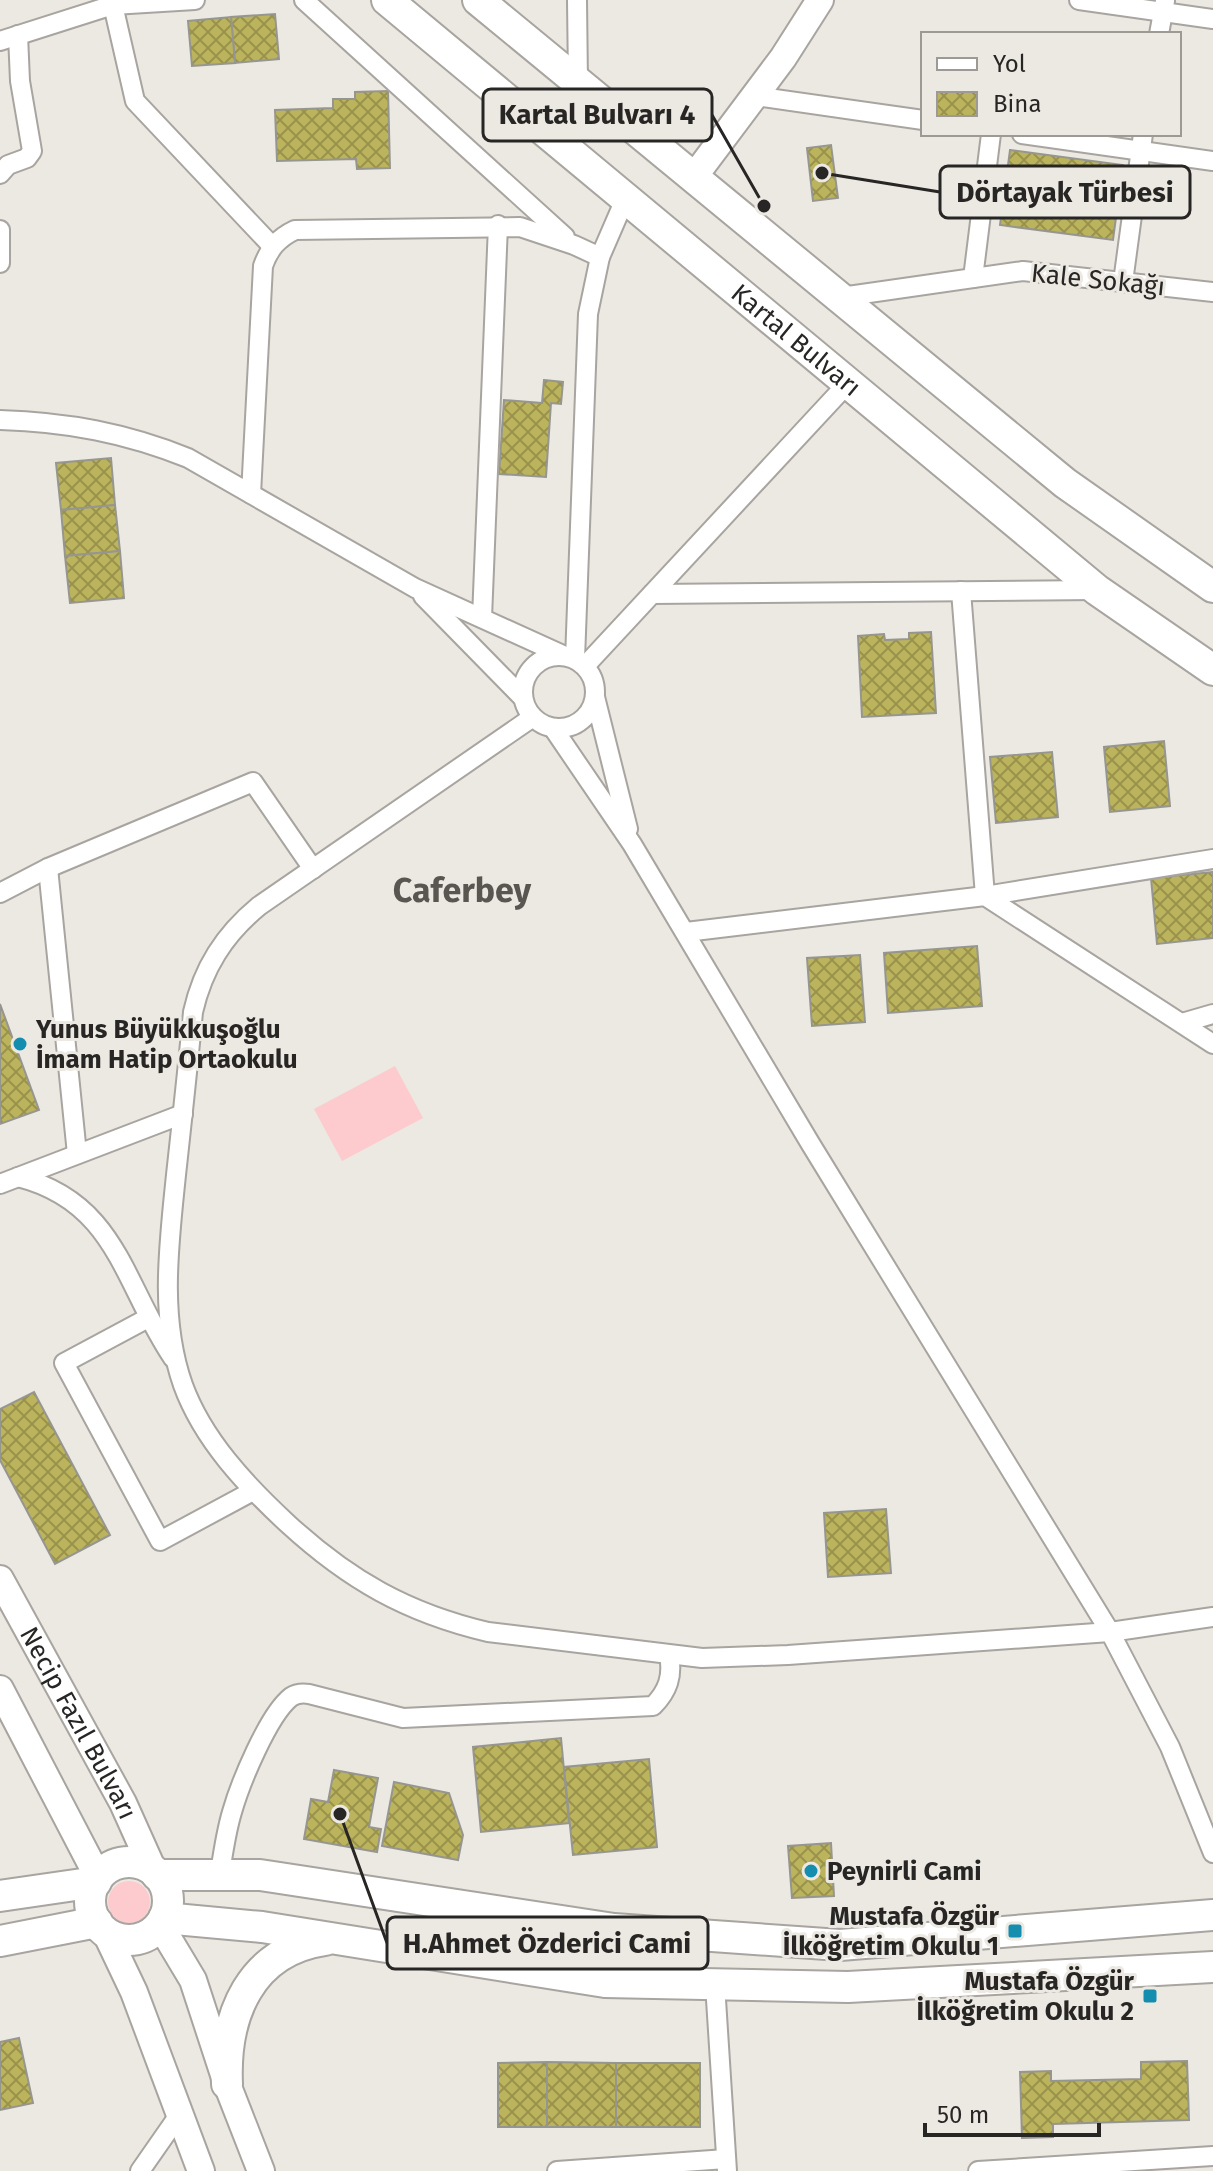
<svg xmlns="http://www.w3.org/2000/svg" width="1213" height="2171" font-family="'Fira Sans',sans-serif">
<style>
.green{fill:#fdcbce}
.building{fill:url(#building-cross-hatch);stroke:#969690;stroke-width:2}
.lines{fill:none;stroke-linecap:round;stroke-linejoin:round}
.street-casing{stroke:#a8a49f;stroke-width:22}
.secondary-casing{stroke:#a8a49f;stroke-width:30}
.primary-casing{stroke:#a8a49f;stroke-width:34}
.street{stroke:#fff;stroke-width:18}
.secondary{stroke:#fff;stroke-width:26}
.primary{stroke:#fff;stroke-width:30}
.poi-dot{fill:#148daf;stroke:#ece8e2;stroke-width:3}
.labels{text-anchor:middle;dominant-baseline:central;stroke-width:6;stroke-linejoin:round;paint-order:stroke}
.street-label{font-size:26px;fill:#272624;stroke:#ece8e2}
.poi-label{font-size:26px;font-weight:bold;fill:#272624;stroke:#ece8e2;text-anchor:start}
.district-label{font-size:34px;font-weight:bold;fill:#595651;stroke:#ece8e2}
.leader{fill:none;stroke:#272624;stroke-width:3}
.callout-dot{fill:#272624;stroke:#ece8e2;stroke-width:3}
.callout{fill:#ece8e2;stroke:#272624;stroke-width:3}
.callout-label{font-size:28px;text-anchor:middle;font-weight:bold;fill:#272624}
</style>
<defs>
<pattern id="building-cross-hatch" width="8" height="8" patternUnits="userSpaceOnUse" patternTransform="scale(2)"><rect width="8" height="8" fill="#bcb45c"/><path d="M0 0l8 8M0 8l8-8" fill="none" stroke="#99924c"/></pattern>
</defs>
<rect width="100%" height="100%" fill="#ece8e2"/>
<!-- green -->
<g class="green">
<polygon points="395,1066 423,1118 342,1161 314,1109"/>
<circle cx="129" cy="1902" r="21"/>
</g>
<!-- building -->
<g class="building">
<polygon points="275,14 279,59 235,63 231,17"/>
<polygon points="231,17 235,63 192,66 188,21"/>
<polygon points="388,91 390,168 357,169 356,159 277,161 275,110 333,108 333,99 355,99 355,92"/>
<polygon points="831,145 838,198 813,201 807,148"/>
<polygon points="1010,150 1123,165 1113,240 1000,225"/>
<polygon points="544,380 563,382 561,404 551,403 546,477 499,474 504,400 542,403"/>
<polygon points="111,458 115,505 61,510 56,463"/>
<polygon points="115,505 120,551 65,556 61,510"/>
<polygon points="120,551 124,598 70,603 65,556"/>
<polygon points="931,632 936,713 862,717 858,636 884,634 885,640 909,639 909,633"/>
<polygon points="1164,741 1170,806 1110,812 1104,747"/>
<polygon points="1052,752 1058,817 996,823 990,757"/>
<polygon points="1213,872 1213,938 1157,944 1151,878"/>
<polygon points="977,946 982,1006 888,1013 884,953"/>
<polygon points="860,955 865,1022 812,1026 807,958"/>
<polygon points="0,1004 39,1110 0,1124"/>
<polygon points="34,1392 110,1535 55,1564 0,1460 0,1409"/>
<polygon points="886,1509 891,1573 828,1577 824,1513"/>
<polygon points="561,1738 569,1823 481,1832 473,1747"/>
<polygon points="649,1759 657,1847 573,1855 564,1767"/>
<polygon points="334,1770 378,1778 369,1827 381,1829 377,1852 304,1839 311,1799 328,1802"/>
<polygon points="394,1782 449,1793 463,1835 458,1860 382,1846"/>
<polygon points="831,1843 834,1896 792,1898 788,1846"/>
<polygon points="19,2038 33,2103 0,2110 0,2042"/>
<polygon points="1187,2061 1189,2120 1053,2124 1053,2137 1022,2138 1020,2072 1051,2071 1051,2081 1141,2079 1141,2062"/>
<polygon points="547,2062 616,2063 616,2127 547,2127"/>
<polygon points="547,2062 547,2127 498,2127 498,2063"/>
<rect x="616" y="2063" width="84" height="64"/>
</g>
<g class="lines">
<defs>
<g id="street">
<polyline points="304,0 565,237"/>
<polyline points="577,0 578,82"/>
<polyline points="1079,0 1213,19"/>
<polyline points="113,5 135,101 272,246"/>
<polyline points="1159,34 1165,1"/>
<polyline points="0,41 113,5 195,0"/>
<polyline points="755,96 923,120"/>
<polyline points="1022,134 1213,161"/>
<polyline points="0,174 8,165 27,158 32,151 20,81 18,35"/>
<polyline points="0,230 0,263"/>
<polyline points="973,278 991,134"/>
<polyline points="1123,282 1143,134"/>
<polyline points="841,297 1023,271 1213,292"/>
<path d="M0,420C67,422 126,433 188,458L415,588L565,656"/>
<path d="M251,494L263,266C269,249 278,238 295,230L520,227L574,245L600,257"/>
<polyline points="961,591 985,896 1213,859"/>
<polyline points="652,594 1097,590"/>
<polyline points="423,596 523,698"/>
<polyline points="482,618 498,225"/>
<circle cx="559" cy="692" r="36"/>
<polyline points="575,659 588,314 600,257 626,197"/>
<polyline points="585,666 848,383"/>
<polyline points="595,697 628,829"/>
<path d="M533,717L259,906C224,935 203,968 193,1012C188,1066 182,1120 176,1175C169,1244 159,1317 183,1385C203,1440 246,1485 288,1524C349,1580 407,1613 488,1632L702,1658L788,1655L1110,1632L1213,1617"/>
<polyline points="553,728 632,844 810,1143 1110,1632 1170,1747 1213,1853"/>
<polyline points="48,868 77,1154"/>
<polyline points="0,893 48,868 253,782 313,869"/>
<polyline points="686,932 985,896 1213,1044"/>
<polyline points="1182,1023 1213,1014"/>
<path d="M18,1177C117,1202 123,1284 173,1358"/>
<polyline points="0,1184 183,1114"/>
<polyline points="148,1318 64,1363 160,1541 253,1491"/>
<path d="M220,1873C223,1853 226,1832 232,1812C240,1784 268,1715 291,1697C297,1693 302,1693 309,1694L403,1718L653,1706C668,1691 673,1676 669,1655"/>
<polyline points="715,1984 727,2171"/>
<polyline points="140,2171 179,2115"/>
<polyline points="557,2171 726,2159"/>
<polyline points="978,2171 1213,2156"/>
</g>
<g id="secondary">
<polyline points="693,178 783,58 820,0"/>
<path id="s1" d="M0,1579L123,1803L153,1870"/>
<polyline points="0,1689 98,1877"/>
<polyline points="160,1925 193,1980 227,2084 261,2171"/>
<polyline points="105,1931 134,1992 201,2171"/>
</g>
<g id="primary">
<path id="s2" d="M387,0L1097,590L1213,670"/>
<polyline points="478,0 1065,483 1213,587"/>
<circle cx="129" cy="1901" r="39"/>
<polyline points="157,1875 260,1875 614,1929 840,1945 1213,1915"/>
<polyline points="0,1896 96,1882"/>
<polyline points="164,1918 262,1927 605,1982 848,1987 1213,1967"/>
<polyline points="0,1941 97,1922"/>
<path d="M227,2084C224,2015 250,1951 325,1940"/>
</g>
</defs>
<!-- street casing -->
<use href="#street" class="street-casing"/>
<!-- secondary casing -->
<use href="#secondary" class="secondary-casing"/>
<!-- primary casing -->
<use href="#primary" class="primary-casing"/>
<!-- street -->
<use href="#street" class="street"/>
<!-- secondary -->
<use href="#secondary" class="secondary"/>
<!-- primary -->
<use href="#primary" class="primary"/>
</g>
<!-- markers -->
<g class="poi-dot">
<circle cx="20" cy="1044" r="8"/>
<circle cx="811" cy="1871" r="8"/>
<rect x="1007" y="1923" width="16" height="16" rx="4"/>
<rect x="1142" y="1988" width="16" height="16" rx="4"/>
</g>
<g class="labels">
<!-- street labels -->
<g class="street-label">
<text transform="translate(1098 280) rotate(6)">Kale Sokağı</text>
<text stroke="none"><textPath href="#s2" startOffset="532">Kartal Bulvarı</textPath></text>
<text stroke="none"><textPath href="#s1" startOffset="164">Necip Fazıl Bulvarı</textPath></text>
</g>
<!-- poi labels -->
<g class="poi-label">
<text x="36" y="1029">Yunus Büyükkuşoğlu<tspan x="36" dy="30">İmam Hatip Ortaokulu</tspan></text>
<text x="827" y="1871">Peynirli Cami</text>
<text x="999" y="1916" text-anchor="end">Mustafa Özgür<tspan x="999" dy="30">İlköğretim Okulu 1</tspan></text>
<text x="1134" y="1981" text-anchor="end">Mustafa Özgür<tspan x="1134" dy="30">İlköğretim Okulu 2</tspan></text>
</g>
<!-- district labels -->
<g class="district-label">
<text x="462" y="890">Caferbey</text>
</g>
</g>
<!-- callouts -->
<path class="leader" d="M764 206L712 115M822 173L940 192M340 1814L387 1943"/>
<g class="callout-dot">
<circle cx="764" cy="206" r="8"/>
<circle cx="822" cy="173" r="8"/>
<circle cx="340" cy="1814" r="8"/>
</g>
<g class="callout">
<rect x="483" y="89" width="229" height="52" rx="8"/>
<rect x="940" y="166" width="250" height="52" rx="8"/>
<rect x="387" y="1917" width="321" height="52" rx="8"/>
</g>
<g class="callout-label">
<text x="597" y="124">Kartal Bulvarı 4</text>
<text x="1065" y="202">Dörtayak Türbesi</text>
<text x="547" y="1953">H.Ahmet Özderici Cami</text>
</g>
<!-- legend -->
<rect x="921" y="32" width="260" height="104" fill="#ece8e2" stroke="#9d9a96" stroke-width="2"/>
<rect x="937" y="58" width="40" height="12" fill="#ffffff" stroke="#9d9a96" stroke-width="2"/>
<text x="993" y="72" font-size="24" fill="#272624">Yol</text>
<rect x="937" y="92" width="40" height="24" fill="url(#building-cross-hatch)" stroke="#9d9a96" stroke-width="2"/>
<text x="993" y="112" font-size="24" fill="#272624">Bina</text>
<!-- scale -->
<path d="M925 2123v12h174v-12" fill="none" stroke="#272624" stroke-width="4"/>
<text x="937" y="2123" font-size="24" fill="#272624" stroke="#ece8e2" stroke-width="6" paint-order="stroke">50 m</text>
</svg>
